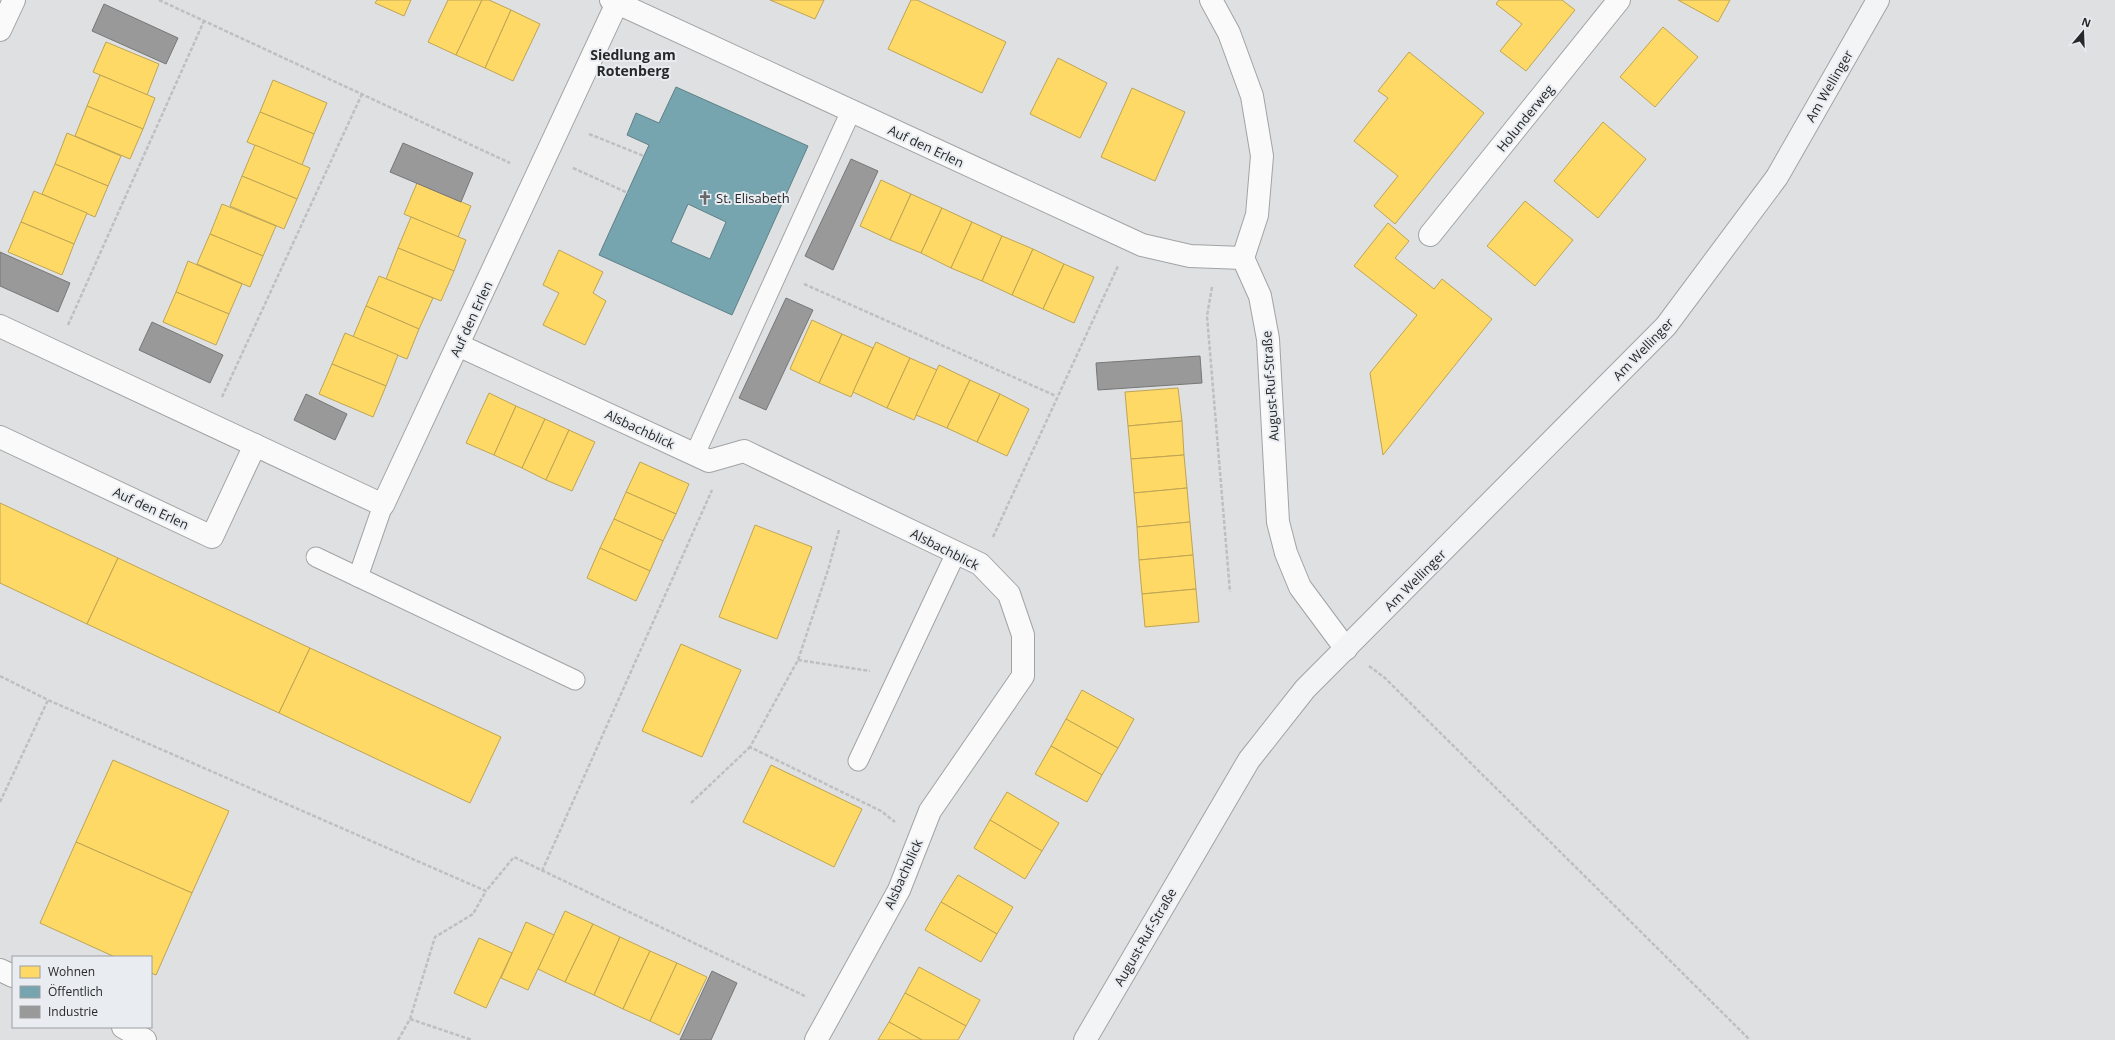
<svg xmlns="http://www.w3.org/2000/svg" width="2115" height="1040" font-family="'Open Sans',sans-serif">
<style>
.homes{fill:#ffd966;stroke:#bea454}
.public{fill:#76a5af;stroke:#5e8087;fill-rule:evenodd}
.industry{fill:#999;stroke:#777}
.lines{fill:none;stroke-linecap:round;stroke-linejoin:round}
.service-casing{stroke:#a2a3a4;stroke-width:21}
.minor-casing{stroke:#a2a3a4;stroke-width:24}
.tertiary-casing{stroke:#a2a3a4;stroke-width:24}
.secondary-casing{stroke:#a2a3a4;stroke-width:24}
.path{stroke:#bfbfc1;stroke-width:2.5;stroke-dasharray:4 2;stroke-linecap:butt}
.service{stroke:#fafafb;stroke-width:19}
.minor{stroke:#fafafb;stroke-width:22}
.tertiary{stroke:#fafafb;stroke-width:22}
.secondary{stroke:#f2f4f6;stroke-width:22}
.labels{text-anchor:middle;dominant-baseline:central;stroke-width:4;stroke-linejoin:round;paint-order:stroke}
.street-label{font-size:13px;fill:#272829;stroke:#e9edf1}
.poi-label{font-size:13px;fill:#272829;stroke:#e9edf1;text-anchor:start}
.neighbourhood-label{font-size:14px;font-weight:bold;fill:#272829;stroke:#e9edf1}
</style>
<rect width="100%" height="100%" fill="#dee0e2"/>
<!-- homes -->
<g class="homes">
<polygon points="377,0 411,0 404,16 375,3"/>
<polygon points="448,0 482,0 456,55 428,42"/>
<polygon points="482,0 489,0 511,10 485,68 456,55"/>
<polygon points="770,0 824,0 815,19"/>
<polygon points="911,0 917,0 1006,42 982,93 888,49"/>
<polygon points="1499,0 1562,0 1575,10 1526,71 1500,51 1522,24 1496,4"/>
<polygon points="1678,0 1730,0 1718,22"/>
<polygon points="511,10 540,24 513,81 485,68"/>
<polygon points="1663,27 1698,57 1655,107 1620,77"/>
<polygon points="106,42 159,64 147,95 93,72"/>
<polygon points="1409,52 1484,113 1395,224 1374,206 1398,176 1354,141 1388,98 1378,91"/>
<polygon points="1058,58 1107,83 1080,138 1030,114"/>
<polygon points="100,75 155,98 143,129 87,106"/>
<polygon points="273,80 327,103 314,134 260,112"/>
<polygon points="1132,88 1185,112 1155,181 1101,157"/>
<polygon points="87,106 143,129 130,159 75,136"/>
<polygon points="260,112 314,134 302,165 247,142"/>
<polygon points="1603,122 1646,159 1598,218 1554,181"/>
<polygon points="67,133 121,156 108,186 55,164"/>
<polygon points="255,145 310,168 297,199 242,176"/>
<polygon points="55,164 108,186 95,217 42,194"/>
<polygon points="242,176 297,199 284,229 230,206"/>
<polygon points="881,180 911,194 890,240 860,226"/>
<polygon points="417,183 471,206 458,237 404,214"/>
<polygon points="34,191 87,213 74,244 21,222"/>
<polygon points="911,194 942,208 921,253 890,240"/>
<polygon points="1525,201 1573,240 1535,286 1487,246"/>
<polygon points="222,204 276,226 263,256 210,234"/>
<polygon points="942,208 972,222 951,268 921,253"/>
<polygon points="411,217 466,240 454,271 398,248"/>
<polygon points="21,222 74,244 62,275 8,252"/>
<polygon points="972,222 1002,236 982,281 951,268"/>
<polygon points="1388,223 1409,241 1395,258 1434,289 1442,279 1492,319 1383,455 1370,373 1417,315 1354,266"/>
<polygon points="210,234 263,256 250,287 197,264"/>
<polygon points="1002,236 1033,249 1012,295 982,281"/>
<polygon points="398,248 454,271 441,301 386,279"/>
<polygon points="1033,249 1064,264 1043,309 1012,295"/>
<polygon points="559,250 603,272 593,293 606,301 585,345 543,325 559,293 543,285"/>
<polygon points="188,261 242,284 229,314 176,292"/>
<polygon points="1064,264 1094,277 1074,323 1043,309"/>
<polygon points="379,276 433,298 419,329 366,306"/>
<polygon points="176,292 229,314 216,345 163,322"/>
<polygon points="366,306 419,329 407,359 353,337"/>
<polygon points="812,320 842,334 819,383 790,369"/>
<polygon points="345,333 398,355 386,386 332,364"/>
<polygon points="842,334 873,348 851,397 819,383"/>
<polygon points="876,342 910,358 887,408 853,392"/>
<polygon points="910,358 937,370 914,420 887,408"/>
<polygon points="332,364 386,386 373,417 319,394"/>
<polygon points="939,365 970,380 947,428 916,415"/>
<polygon points="970,380 1000,394 977,442 947,428"/>
<polygon points="1178,388 1182,421 1128,426 1125,392"/>
<polygon points="489,393 516,406 494,455 466,443"/>
<polygon points="1000,394 1029,409 1007,456 977,442"/>
<polygon points="516,406 545,419 522,468 494,455"/>
<polygon points="545,419 569,430 546,480 522,468"/>
<polygon points="1182,421 1184,455 1131,459 1128,426"/>
<polygon points="569,430 595,442 572,491 546,480"/>
<polygon points="1184,455 1187,488 1134,493 1131,459"/>
<polygon points="640,462 689,484 676,514 626,492"/>
<polygon points="1187,488 1190,522 1137,527 1134,493"/>
<polygon points="626,492 676,514 663,541 614,519"/>
<polygon points="0,503 118,558 87,624 0,583"/>
<polygon points="614,519 663,541 650,571 600,548"/>
<polygon points="1190,522 1193,555 1139,560 1137,527"/>
<polygon points="755,525 812,547 777,639 719,617"/>
<polygon points="600,548 650,571 636,601 587,578"/>
<polygon points="1193,555 1196,589 1142,594 1139,560"/>
<polygon points="118,558 310,648 279,713 87,624"/>
<polygon points="1196,589 1199,622 1145,627 1142,594"/>
<polygon points="681,644 741,670 702,757 642,731"/>
<polygon points="310,648 501,737 470,803 279,713"/>
<polygon points="1082,690 1134,719 1118,748 1066,719"/>
<polygon points="1066,719 1118,748 1102,775 1051,746"/>
<polygon points="1051,746 1102,775 1087,802 1035,774"/>
<polygon points="113,760 229,811 192,893 76,842"/>
<polygon points="771,765 862,809 834,867 743,822"/>
<polygon points="1007,792 1059,823 1042,851 990,820"/>
<polygon points="990,820 1042,851 1025,879 974,848"/>
<polygon points="76,842 192,893 156,975 151,973 151,957 115,957 40,923"/>
<polygon points="958,875 1013,907 997,934 941,902"/>
<polygon points="941,902 997,934 981,962 925,930"/>
<polygon points="565,911 593,924 565,982 538,969"/>
<polygon points="526,922 554,935 528,990 501,978"/>
<polygon points="593,924 620,937 594,995 565,982"/>
<polygon points="620,937 650,951 623,1009 594,995"/>
<polygon points="479,938 512,953 486,1008 454,993"/>
<polygon points="650,951 677,963 650,1021 623,1009"/>
<polygon points="677,963 707,977 679,1035 650,1021"/>
<polygon points="919,967 980,1000 966,1026 905,993"/>
<polygon points="905,993 966,1026 958,1040 922,1040 889,1022"/>
<polygon points="889,1022 922,1040 878,1040"/>
</g>
<!-- public -->
<path class="public" d="M676,87L808,146L732,315L599,255L649,145L627,135L636,113L659,123ZM688,204L726,222L710,259L671,242Z"/>
<!-- industry -->
<g class="industry">
<polygon points="104,4 178,38 166,64 92,31"/>
<polygon points="403,143 473,173 461,202 390,172"/>
<polygon points="851,159 878,171 833,270 805,256"/>
<polygon points="0,252 70,283 58,312 0,286"/>
<polygon points="786,298 813,310 766,410 739,398"/>
<polygon points="152,322 223,355 210,383 139,350"/>
<polygon points="1200,356 1202,383 1098,390 1096,363"/>
<polygon points="306,394 347,414 335,440 294,420"/>
<polygon points="712,971 737,983 711,1040 680,1040"/>
</g>
<g class="lines">
<defs>
<g id="service">
<polyline points="695,454 851,111"/>
<polyline points="383,505 358,577 575,680"/>
<polyline points="316,557 358,577"/>
<polyline points="858,761 956,553"/>
</g>
<g id="minor">
<polyline points="611,0 1142,245 1190,256 1243,258"/>
<polyline points="0,30 14,0"/>
<polyline points="1430,235 1619,0"/>
<polyline points="0,326 383,505 617,3"/>
<polyline points="458,345 709,461 744,451 980,564 1009,594 1023,635 1023,676 930,811 899,890 816,1040"/>
<polyline points="0,437 212,537 255,445"/>
<polyline points="0,970 13,976"/>
<polyline points="123,1027 145,1040"/>
</g>
<polyline id="tertiary" points="1211,0 1229,33 1252,96 1262,156 1257,215 1243,258 1260,296 1268,339 1278,522 1286,553 1300,587 1346,649"/>
<polyline id="secondary" points="1085,1040 1249,760 1305,689 1666,326 1777,177 1878,0"/>
</defs>
<!-- service casing -->
<use href="#service" class="service-casing"/>
<!-- minor casing -->
<use href="#minor" class="minor-casing"/>
<!-- tertiary casing -->
<use href="#tertiary" class="tertiary-casing"/>
<!-- secondary casing -->
<use href="#secondary" class="secondary-casing"/>
<!-- path -->
<g class="path">
<polyline points="159,0 510,163"/>
<polyline points="589,134 644,156"/>
<polyline points="573,168 628,193"/>
<polyline points="804,284 1056,396"/>
<polyline points="1212,287 1207,316 1230,592"/>
<polyline points="68,325 204,21"/>
<polyline points="222,397 362,94"/>
<polyline points="839,530 828,570 798,660 750,747 881,811 895,822"/>
<polyline points="993,537 1118,266"/>
<polyline points="798,660 870,671"/>
<polyline points="1369,666 1385,678 1750,1040"/>
<polyline points="0,676 48,700 486,891 514,857 807,997"/>
<polyline points="0,802 48,700"/>
<polyline points="691,803 750,747"/>
<polyline points="542,871 712,490"/>
<polyline points="410,1019 472,1040"/>
<polyline points="398,1040 410,1019 435,937 473,914 486,891"/>
</g>
<!-- service -->
<use href="#service" class="service"/>
<!-- minor -->
<use href="#minor" class="minor"/>
<!-- tertiary -->
<use href="#tertiary" class="tertiary"/>
<!-- secondary -->
<use href="#secondary" class="secondary"/>
</g>
<!-- icons -->
<defs>
<symbol id="church-bare" viewBox="-9 -9 18 18"><path d="M-1.2-6h2.4v3.5h3.3v2.4h-3.3V6h-2.4V-.1h-3.3v-2.4h3.3Z" fill="#67686a" stroke="#e9edf1" stroke-width="2.5" paint-order="stroke"/></symbol>
</defs>
<g fill-rule="evenodd">
<use href="#church-bare" x="695" y="188" width="20" height="20"/>
</g>
<g class="labels">
<!-- street labels -->
<g class="street-label">
<text transform="translate(1829 86) rotate(-60)">Am Wellinger</text>
<text transform="translate(1525 118) rotate(-51)">Holunderweg</text>
<text transform="translate(926 146) rotate(25)">Auf den Erlen</text>
<text transform="translate(471 319) rotate(-65)">Auf den Erlen</text>
<text transform="translate(1643 349) rotate(-46)">Am Wellinger</text>
<text transform="translate(1270 386) rotate(-94)">August-Ruf-Straße</text>
<text transform="translate(640 429) rotate(25)">Alsbachblick</text>
<text transform="translate(151 508) rotate(25)">Auf den Erlen</text>
<text transform="translate(945 549) rotate(27)">Alsbachblick</text>
<text transform="translate(1415 580) rotate(-45)">Am Wellinger</text>
<text transform="translate(903 874) rotate(-66)">Alsbachblick</text>
<text transform="translate(1145 937) rotate(-60)">August-Ruf-Straße</text>
</g>
<!-- poi labels -->
<g class="poi-label">
<text x="716" y="198">St. Elisabeth</text>
</g>
<!-- neighbourhood labels -->
<g class="neighbourhood-label">
<text x="633" y="54">Siedlung am<tspan x="633" dy="16">Rotenberg</tspan></text>
</g>
</g>
<!-- legend -->
<rect x="12" y="956" width="140" height="72" fill="#e9edf1" stroke="#9b9ea1"/>
<rect x="20" y="966" width="20" height="12" fill="#ffd966" stroke="#9b9ea1"/>
<text x="48" y="976" font-size="12" fill="#272829">Wohnen</text>
<rect x="20" y="986" width="20" height="12" fill="#76a5af" stroke="#9b9ea1"/>
<text x="48" y="996" font-size="12" fill="#272829">Öffentlich</text>
<rect x="20" y="1006" width="20" height="12" fill="#999999" stroke="#9b9ea1"/>
<text x="48" y="1016" font-size="12" fill="#272829">Industrie</text>
<!-- north arrow -->
<g transform="translate(2083 32) rotate(19)" stroke="#e9edf1" stroke-width="3" paint-order="stroke">
<path d="M0-3L7 15L0 10L-7 15Z" fill="#272829"/>
<text y="-6" font-size="11" font-weight="bold" text-anchor="middle" fill="#272829">N</text>
</g>
</svg>
